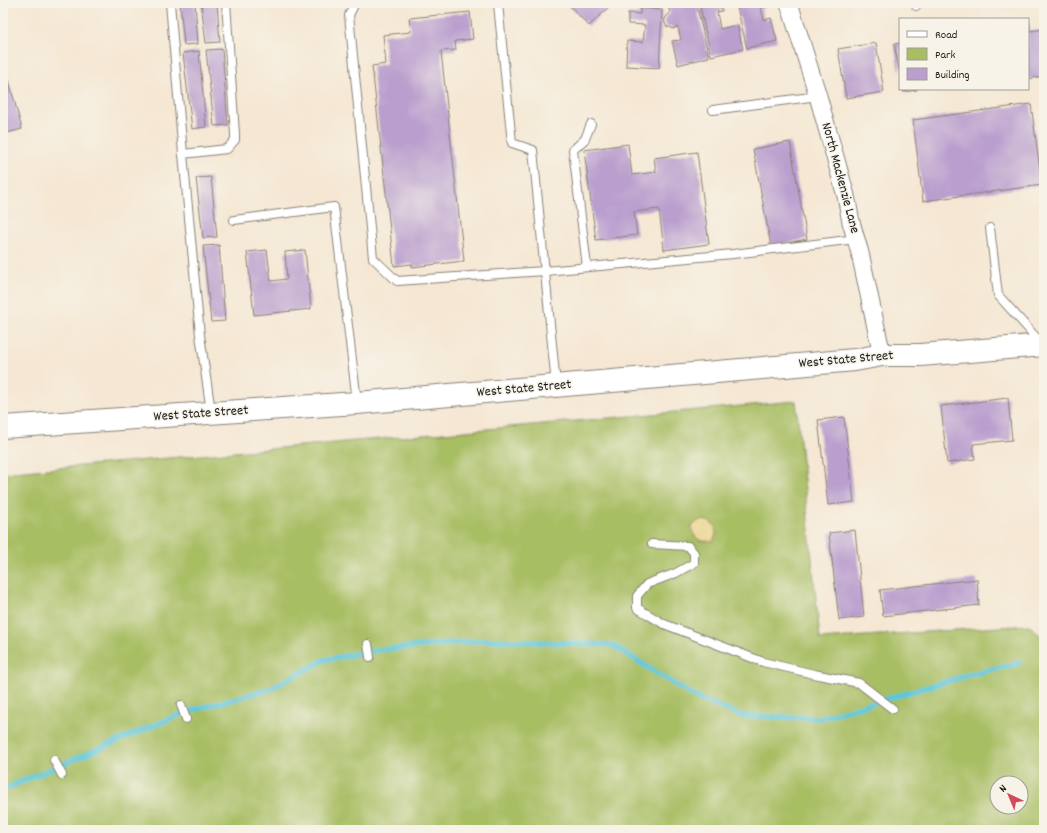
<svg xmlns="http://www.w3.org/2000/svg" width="1047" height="833" font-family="Dekko,sans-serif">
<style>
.green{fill:#a8be63;stroke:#626d40;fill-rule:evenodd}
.sand{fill:#eeda9e;stroke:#857b5d}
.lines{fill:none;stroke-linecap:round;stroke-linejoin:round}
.stream{stroke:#5dc6d9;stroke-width:5.5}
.building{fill:#b99ece}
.service-casing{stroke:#888278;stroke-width:10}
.minor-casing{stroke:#888278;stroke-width:19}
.primary-casing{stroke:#888278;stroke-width:24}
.service{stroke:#fff;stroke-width:8}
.minor{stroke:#fff;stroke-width:17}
.primary{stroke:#fff;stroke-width:22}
.labels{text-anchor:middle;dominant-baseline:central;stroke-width:3;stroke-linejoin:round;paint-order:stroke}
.street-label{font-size:14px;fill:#1c1c1c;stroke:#f7f3e8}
</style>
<rect width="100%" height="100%" fill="#f7f3e8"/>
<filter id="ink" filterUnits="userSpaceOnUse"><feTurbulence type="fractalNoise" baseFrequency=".025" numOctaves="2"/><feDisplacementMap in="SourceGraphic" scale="8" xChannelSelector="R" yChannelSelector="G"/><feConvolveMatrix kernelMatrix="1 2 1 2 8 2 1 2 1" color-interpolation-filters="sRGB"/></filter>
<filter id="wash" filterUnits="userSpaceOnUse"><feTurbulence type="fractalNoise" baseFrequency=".012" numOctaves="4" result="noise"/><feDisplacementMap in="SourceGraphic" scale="16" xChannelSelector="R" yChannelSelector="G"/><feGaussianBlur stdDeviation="0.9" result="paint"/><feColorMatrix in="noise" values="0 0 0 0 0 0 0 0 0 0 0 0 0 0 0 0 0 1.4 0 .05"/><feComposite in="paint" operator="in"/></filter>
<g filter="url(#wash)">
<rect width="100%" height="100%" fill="#f5e7d3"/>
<!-- green -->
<path class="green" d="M796,401L820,639L1029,625L1044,639V830H3V473ZM997,783H1021V807H997Z"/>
<!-- sand -->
<path class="sand" d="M700,520L708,521L715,526L716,534L713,541C700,542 694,540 691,526Z"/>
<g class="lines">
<!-- stream -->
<polyline class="stream" points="3,790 18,783 186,712 270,689 324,660 377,650 488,640 612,645 695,697 742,716 820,718 972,674 1019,663"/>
</g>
<g id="blocks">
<!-- building -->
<g class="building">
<polygon points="180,3 195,3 198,44 184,45"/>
<polygon points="201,3 217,3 220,42 206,43"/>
<polygon points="567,3 613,3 589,26"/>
<polygon points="676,3 696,3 709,57 678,65 672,41 681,40 678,27 672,29 671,27 667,27 664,21 666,17 670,13 668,5"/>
<polygon points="699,3 721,3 722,11 717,12 720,29 737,25 743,49 711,56"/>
<polygon points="736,3 769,3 767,5 767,7 761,8 764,20 771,18 777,41 747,48"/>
<polygon points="640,8 662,10 659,68 626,66 627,41 643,42 645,25 628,24 628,13 640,14"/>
<polygon points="470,12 473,39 455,41 456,50 441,51 464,261 412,267 412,264 394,266 372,66 386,64 383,35 411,32 409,18"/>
<polygon points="1028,23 1029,23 1030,31 1044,29 1044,76 1028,79"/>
<polygon points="876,43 884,92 846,98 838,49"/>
<polygon points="900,43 900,69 899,70 894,44"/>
<polygon points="222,49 228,125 214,126 206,50"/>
<polygon points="199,51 206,127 192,129 183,53"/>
<polygon points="3,59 22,129 3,134"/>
<polygon points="903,89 917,89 917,90 904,92"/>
<polygon points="1031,104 1042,185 923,201 913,120"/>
<polygon points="790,142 807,239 771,246 753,149"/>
<polygon points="628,144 632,175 656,172 654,158 697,152 709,244 664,250 659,209 634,212 637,235 596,240 584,150"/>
<polygon points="211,177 217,237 203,238 196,178"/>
<polygon points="219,245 225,321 211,322 203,246"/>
<polygon points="267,250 271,281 287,279 285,252 305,250 311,309 254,315 247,252"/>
<polygon points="1008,398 1012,440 973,444 975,459 947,463 941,406"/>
<polygon points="844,417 854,502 828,505 818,420"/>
<polygon points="855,530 864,617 839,620 829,533"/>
<polygon points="977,579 979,605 883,616 880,590"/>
</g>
</g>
</g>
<g filter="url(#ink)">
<use href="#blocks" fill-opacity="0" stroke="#888278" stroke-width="1"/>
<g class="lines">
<defs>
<g id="service">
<polyline points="170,3 183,154"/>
<polyline points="355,3 349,15 373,258 397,281 545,271 733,254 856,239"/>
<polyline points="497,3 498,4 512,143 533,150 556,385"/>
<polyline points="916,3 916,6"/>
<polyline points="713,110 818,96"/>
<polyline points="234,220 334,207 357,402"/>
<polyline points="990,228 998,295 1041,343"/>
<polyline points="587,267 573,150 585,139 591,124"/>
<polyline points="211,412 200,335 183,154 227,149 235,140 235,134 226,3"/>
<polyline points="652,544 688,546 694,553 694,563 676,573 647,584 637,596 637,608 664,624 763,662 814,674 859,683 893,709"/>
<polyline points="368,644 370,657"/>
<polyline points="181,705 186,719"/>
<polyline points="54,760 62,775"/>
</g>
<polyline id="minor" points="789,3 818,96 846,196 851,222 860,253 882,355"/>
<polyline id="primary" points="3,427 357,403 855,360 882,355 920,355 1044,345"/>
</defs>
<!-- service casing -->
<use href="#service" class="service-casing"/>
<!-- minor casing -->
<use href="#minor" class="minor-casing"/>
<!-- primary casing -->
<use href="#primary" class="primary-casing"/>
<!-- service -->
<use href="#service" class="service"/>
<!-- minor -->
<use href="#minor" class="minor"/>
<!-- primary -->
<use href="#primary" class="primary"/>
</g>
</g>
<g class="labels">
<!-- street labels -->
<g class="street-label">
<text transform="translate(840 178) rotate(75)">North Mackenzie Lane</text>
<text transform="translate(846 360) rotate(-5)">West State Street</text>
<text transform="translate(524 389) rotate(-5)">West State Street</text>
<text transform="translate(201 414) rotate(-4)">West State Street</text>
</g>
</g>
<!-- margin -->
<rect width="1047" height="833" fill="none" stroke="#f7f3e8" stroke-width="16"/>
<!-- legend -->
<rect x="899" y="18" width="130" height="72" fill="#f7f3e8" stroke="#9f9d96"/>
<rect x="907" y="31" width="20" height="6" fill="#ffffff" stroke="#9f9d96"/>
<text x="935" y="38" font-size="12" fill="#1c1c1c">Road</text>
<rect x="907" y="48" width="20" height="12" fill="#a8be63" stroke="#9f9d96"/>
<text x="935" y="58" font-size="12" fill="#1c1c1c">Park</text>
<rect x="907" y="68" width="20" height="12" fill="#b99ece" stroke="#9f9d96"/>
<text x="935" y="78" font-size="12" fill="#1c1c1c">Building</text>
<!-- north arrow -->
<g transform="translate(1009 795) rotate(316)"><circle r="19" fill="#f7f3e8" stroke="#9f9d96"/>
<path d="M0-3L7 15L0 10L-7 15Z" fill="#d1495b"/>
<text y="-6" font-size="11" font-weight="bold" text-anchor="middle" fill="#1c1c1c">N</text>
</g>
</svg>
